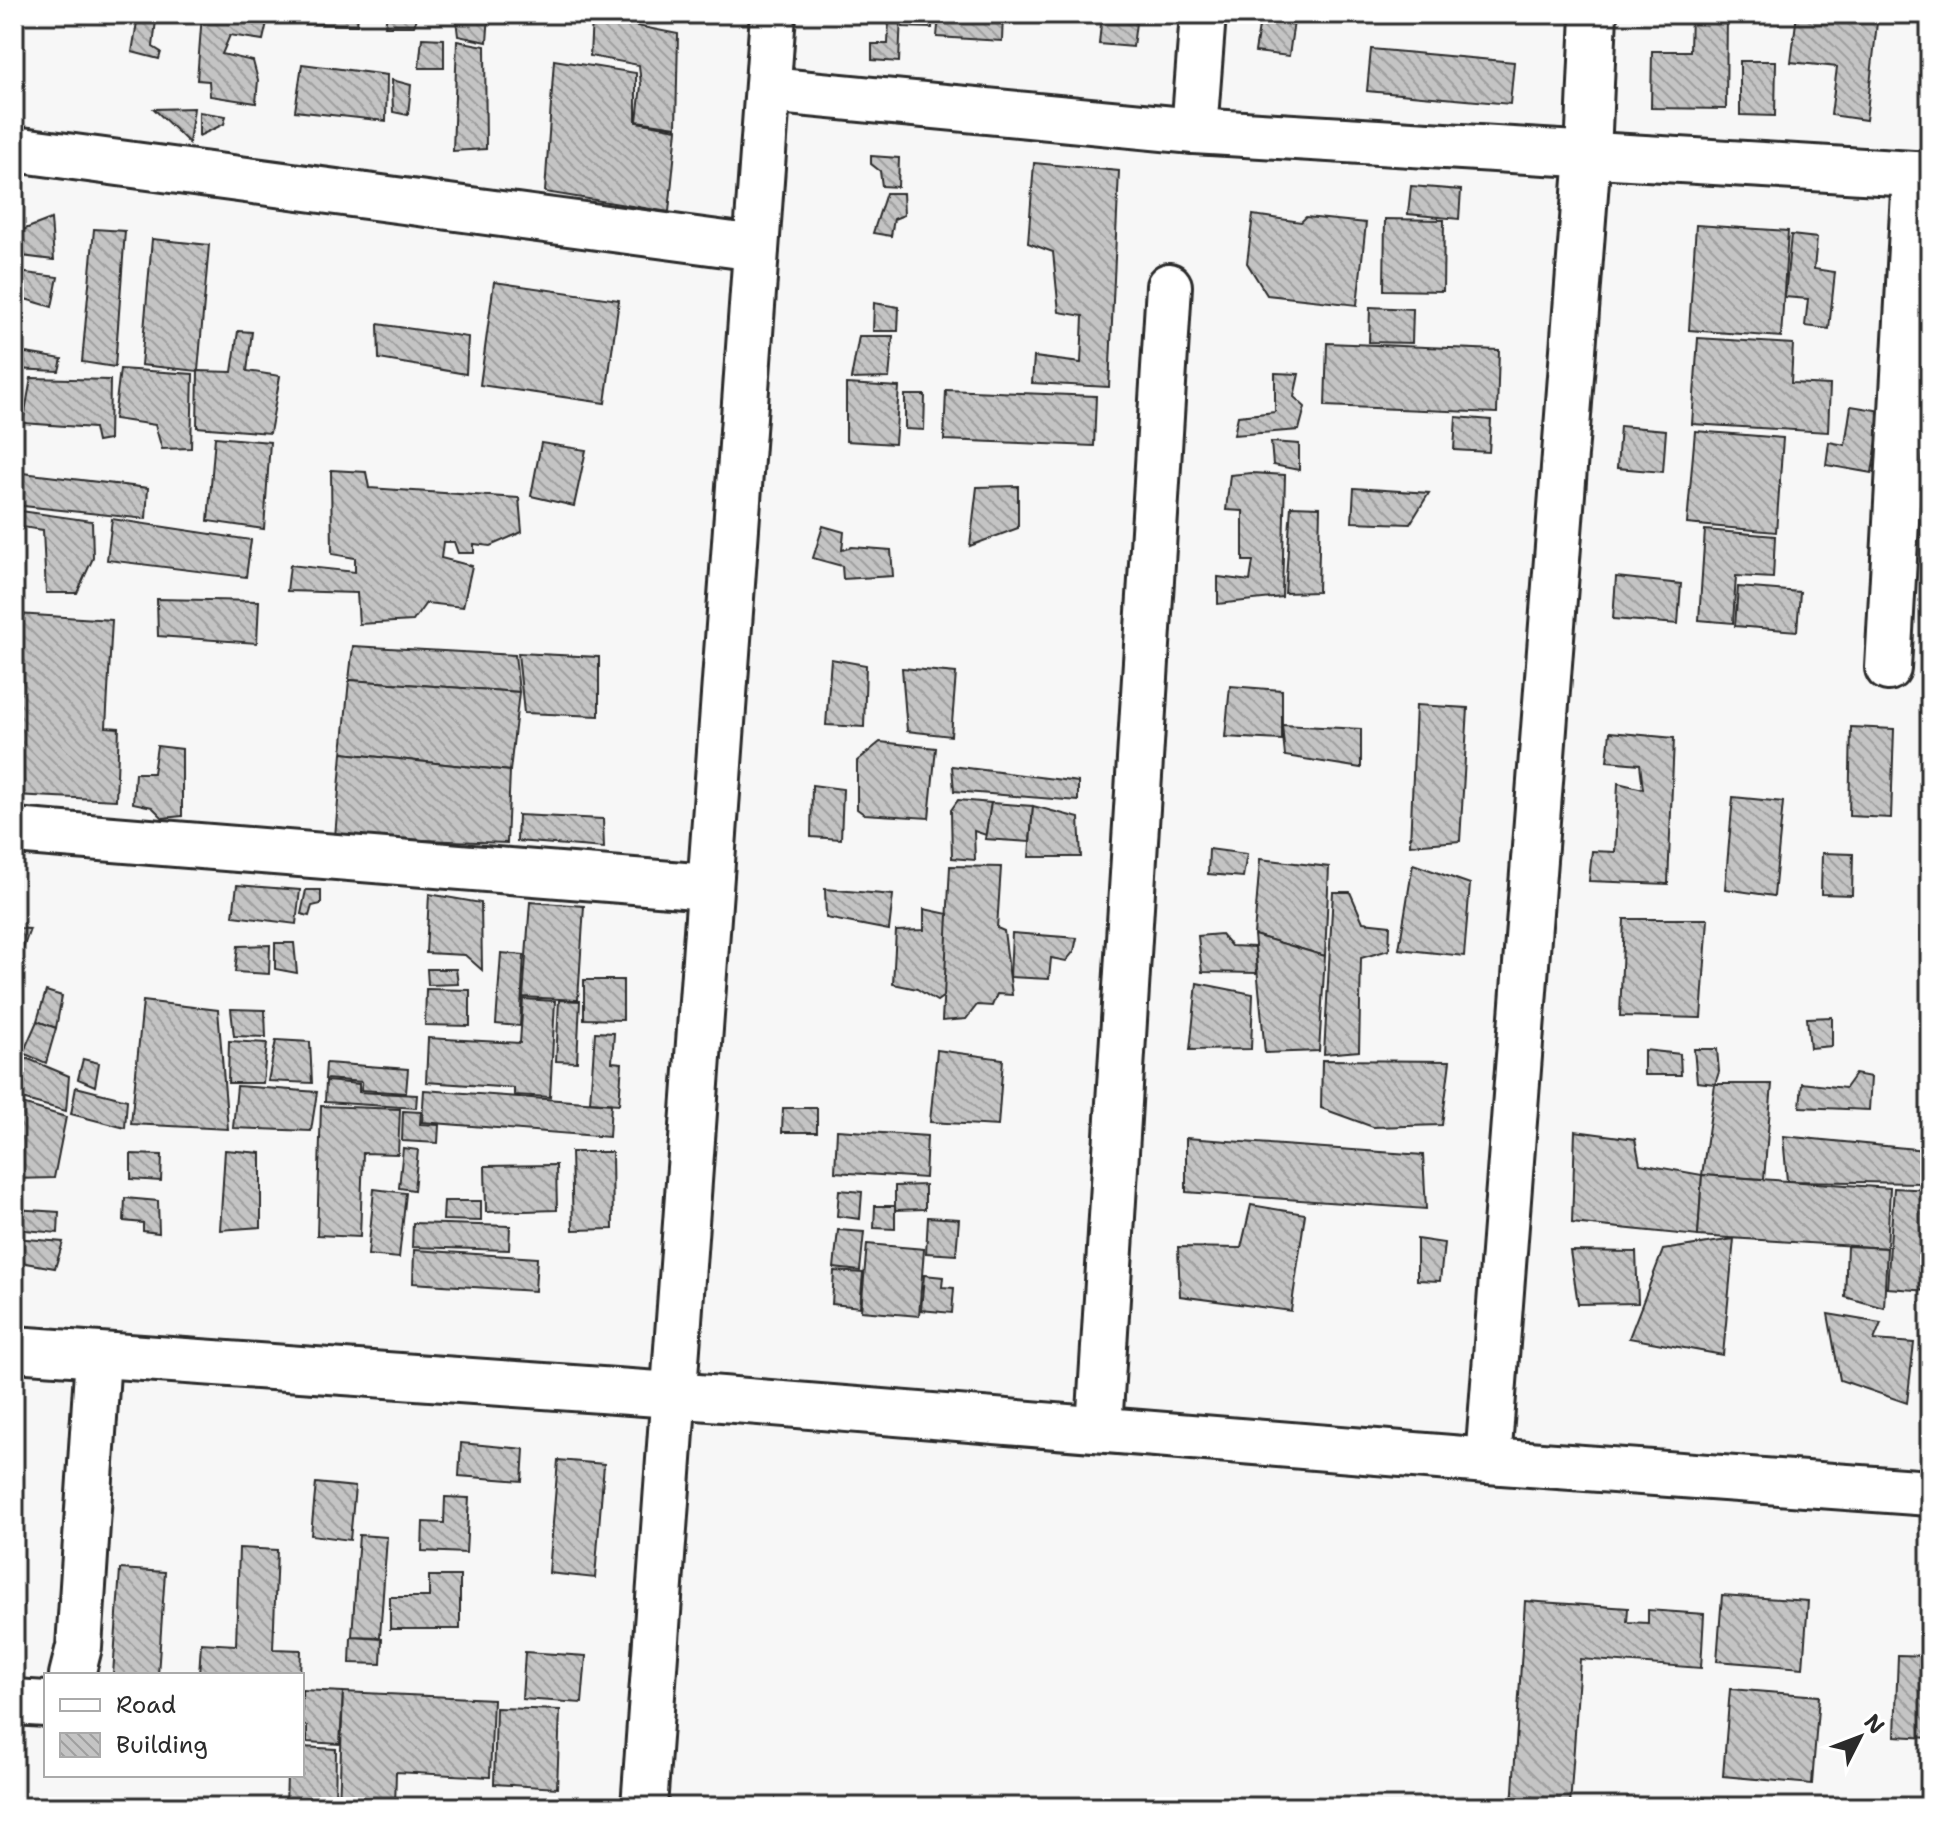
<svg xmlns="http://www.w3.org/2000/svg" width="1944" height="1821" font-family="'Shantell Sans',sans-serif">
<style>
.building{fill:url(#building-back-hatch);stroke:#2b2b2b;stroke-width:2}
.lines{fill:none;stroke-linecap:round;stroke-linejoin:round}
.minor-casing{stroke:#2b2b2b;stroke-width:50}
.tertiary-casing{stroke:#2b2b2b;stroke-width:50}
.minor{stroke:#fff;stroke-width:44}
.tertiary{stroke:#fff;stroke-width:44}
</style>
<defs>
<pattern id="building-back-hatch" width="6" height="6" patternUnits="userSpaceOnUse" patternTransform="scale(2)"><rect width="6" height="6" fill="#c4c4c4"/><path d="M-1 5l2 2M0 0l6 6M5-1l2 2" fill="none" stroke="#9f9f9f"/></pattern>
</defs>
<rect width="100%" height="100%" fill="#f7f7f7"/>
<filter id="ink" filterUnits="userSpaceOnUse"><feTurbulence type="fractalNoise" baseFrequency=".0125" numOctaves="2"/><feDisplacementMap in="SourceGraphic" scale="16" xChannelSelector="R" yChannelSelector="G"/><feConvolveMatrix kernelMatrix="1 2 1 2 8 2 1 2 1" color-interpolation-filters="sRGB"/></filter>
<g filter="url(#ink)">
<!-- building -->
<g class="building">
<polygon points="202,14 247,14 268,18 263,40 230,35 222,54 253,61 258,80 256,103 210,96 209,81 197,80"/>
<polygon points="307,14 358,14 357,25 306,24"/>
<polygon points="387,14 440,14 439,19 418,15 414,26 385,26"/>
<polygon points="443,14 489,14 487,42 458,36 456,19"/>
<polygon points="602,14 649,14 646,23"/>
<polygon points="884,14 901,14 899,62 872,60 872,44 888,44 889,17 884,17"/>
<polygon points="904,14 932,14 932,28 903,27"/>
<polygon points="939,14 1003,14 1002,41 937,37"/>
<polygon points="1102,14 1137,14 1133,47 1099,44"/>
<polygon points="1261,14 1295,14 1289,56 1255,52"/>
<polygon points="1691,14 1727,14 1726,109 1651,108 1652,51 1690,51"/>
<polygon points="1797,14 1878,14 1866,120 1831,115 1837,67 1791,62"/>
<polygon points="138,16 156,20 153,47 161,52 159,59 132,52"/>
<polygon points="592,17 678,34 676,127 637,121 641,85 639,65 590,56"/>
<polygon points="422,38 444,39 444,68 419,68"/>
<polygon points="457,41 485,46 486,149 453,151"/>
<polygon points="1371,49 1514,62 1510,104 1367,91"/>
<polygon points="554,60 636,73 636,122 677,129 669,212 545,192"/>
<polygon points="1740,61 1776,61 1775,116 1740,115"/>
<polygon points="302,64 387,75 386,121 295,111"/>
<polygon points="392,80 411,85 408,115 393,112"/>
<polygon points="194,108 189,143 154,109"/>
<polygon points="199,112 226,116 224,124 199,136"/>
<polygon points="871,156 899,158 898,187 882,186 880,171 871,164"/>
<polygon points="1034,163 1119,171 1109,387 1032,383 1034,357 1081,363 1083,316 1059,312 1053,252 1028,243"/>
<polygon points="1411,186 1461,190 1459,219 1408,214"/>
<polygon points="886,193 903,193 904,215 894,219 891,236 873,233"/>
<polygon points="1253,215 1301,222 1306,217 1366,223 1357,305 1267,295 1247,263"/>
<polygon points="51,219 54,260 22,256 20,231"/>
<polygon points="1385,219 1444,220 1443,291 1384,290"/>
<polygon points="1696,225 1788,231 1781,337 1689,330"/>
<polygon points="94,229 125,231 115,367 82,362"/>
<polygon points="1791,235 1817,238 1814,269 1835,272 1829,329 1805,326 1808,299 1785,297"/>
<polygon points="152,239 209,245 198,371 141,365"/>
<polygon points="18,272 58,277 52,307 15,296"/>
<polygon points="494,282 619,300 605,403 480,385"/>
<polygon points="874,303 899,307 898,331 873,331"/>
<polygon points="1370,307 1413,309 1412,343 1369,342"/>
<polygon points="378,324 468,337 466,374 379,359"/>
<polygon points="238,331 252,332 247,371 280,376 270,433 197,427 198,371 232,372"/>
<polygon points="859,336 893,336 889,378 851,379"/>
<polygon points="1698,338 1793,344 1791,383 1830,385 1828,432 1692,424"/>
<polygon points="1327,343 1499,350 1497,413 1325,406"/>
<polygon points="14,351 62,359 59,371 14,369"/>
<polygon points="120,369 193,374 191,448 162,449 155,425 114,419"/>
<polygon points="1275,373 1299,374 1294,397 1305,407 1299,430 1234,435 1238,416 1275,412"/>
<polygon points="31,378 110,380 109,440 97,442 94,428 23,423"/>
<polygon points="14,381 23,382 22,426 14,427"/>
<polygon points="846,384 899,387 895,444 846,441"/>
<polygon points="946,390 1096,396 1094,446 944,440"/>
<polygon points="905,395 925,395 924,430 905,429"/>
<polygon points="1851,406 1882,411 1872,473 1826,465 1829,442 1845,445"/>
<polygon points="1456,417 1491,420 1489,452 1454,450"/>
<polygon points="1620,426 1666,430 1663,472 1617,468"/>
<polygon points="1695,431 1783,438 1776,532 1687,524"/>
<polygon points="215,437 270,442 264,529 208,521"/>
<polygon points="1271,442 1299,444 1299,470 1273,465"/>
<polygon points="541,443 586,450 574,506 531,496"/>
<polygon points="331,470 366,472 369,488 519,498 522,532 490,546 474,544 474,553 458,553 454,542 443,542 441,558 472,566 463,607 426,603 413,621 359,624 357,593 287,591 290,565 355,572 355,558 332,554"/>
<polygon points="14,472 148,488 146,519 14,505"/>
<polygon points="1252,473 1285,475 1282,597 1218,604 1218,577 1250,581 1253,561 1243,561 1243,511 1226,510 1230,475"/>
<polygon points="1018,486 1018,528 970,546 977,487"/>
<polygon points="1354,488 1429,493 1410,524 1352,522"/>
<polygon points="1291,506 1320,507 1318,592 1285,593"/>
<polygon points="14,510 92,521 93,558 77,593 46,593 43,530 14,526"/>
<polygon points="112,519 251,540 246,577 107,560"/>
<polygon points="823,526 844,532 842,550 852,547 891,550 893,576 843,579 842,566 813,558"/>
<polygon points="1705,530 1775,536 1773,578 1736,576 1733,623 1699,620"/>
<polygon points="1616,577 1681,584 1678,624 1613,619"/>
<polygon points="1738,587 1800,592 1797,631 1735,626"/>
<polygon points="157,599 259,601 257,643 158,636"/>
<polygon points="17,614 112,620 106,727 119,728 116,800 14,795 14,673"/>
<polygon points="353,646 515,655 519,692 349,680"/>
<polygon points="518,653 599,657 599,716 524,713"/>
<polygon points="831,659 866,665 864,727 826,725"/>
<polygon points="902,668 956,673 951,736 907,731"/>
<polygon points="349,680 519,692 510,771 342,753"/>
<polygon points="1230,686 1282,690 1282,740 1225,737"/>
<polygon points="1416,705 1468,708 1460,841 1410,845"/>
<polygon points="1282,725 1361,729 1361,768 1285,756"/>
<polygon points="1851,727 1894,729 1891,818 1849,816"/>
<polygon points="1610,732 1674,738 1668,884 1589,881 1592,851 1615,852 1618,783 1643,789 1640,764 1607,761"/>
<polygon points="880,742 936,748 929,818 864,814 857,809 857,761"/>
<polygon points="157,746 182,749 182,816 163,818 152,807 133,803 135,773 153,773"/>
<polygon points="342,753 510,771 507,843 335,837"/>
<polygon points="952,766 1078,782 1078,801 954,791"/>
<polygon points="812,785 843,789 841,839 811,837"/>
<polygon points="1733,797 1783,802 1774,896 1725,889"/>
<polygon points="958,800 991,803 986,835 974,831 975,860 952,858 951,810"/>
<polygon points="991,803 1033,806 1030,842 985,839"/>
<polygon points="1033,806 1079,818 1081,857 1029,857"/>
<polygon points="518,815 603,819 604,848 517,841"/>
<polygon points="1209,849 1247,854 1243,877 1208,874"/>
<polygon points="1822,853 1853,854 1852,895 1821,894"/>
<polygon points="1260,859 1329,867 1325,956 1254,935"/>
<polygon points="1413,864 1470,884 1464,956 1399,949"/>
<polygon points="950,866 1001,867 997,928 1004,931 1012,995 997,994 992,1006 977,1005 966,1019 942,1021"/>
<polygon points="237,885 300,890 296,924 233,916"/>
<polygon points="825,889 893,895 889,930 826,918"/>
<polygon points="306,890 321,890 321,904 312,906 309,916 301,914"/>
<polygon points="1333,892 1350,892 1363,922 1390,925 1389,950 1361,958 1359,1051 1324,1054"/>
<polygon points="429,894 481,903 482,970 465,955 426,953"/>
<polygon points="530,902 584,906 578,1000 523,997"/>
<polygon points="924,909 948,914 944,996 937,1001 917,989 893,984 896,931 924,930"/>
<polygon points="1624,919 1708,919 1701,1018 1620,1016"/>
<polygon points="14,928 30,929 22,951 14,947"/>
<polygon points="1012,933 1077,938 1074,951 1066,961 1051,958 1049,979 1010,977"/>
<polygon points="1221,934 1231,946 1255,947 1257,973 1202,972 1198,936"/>
<polygon points="1254,935 1325,956 1319,1051 1265,1053"/>
<polygon points="275,943 294,943 297,973 275,969"/>
<polygon points="270,945 269,974 235,972 238,946"/>
<polygon points="501,953 524,955 520,1026 496,1024"/>
<polygon points="427,969 456,969 458,984 428,985"/>
<polygon points="584,980 623,980 623,1020 584,1019"/>
<polygon points="1197,983 1253,994 1251,1049 1190,1050"/>
<polygon points="426,989 470,990 470,1026 425,1025"/>
<polygon points="46,991 62,996 56,1028 37,1021"/>
<polygon points="523,999 555,1001 550,1097 514,1095 514,1088 426,1082 428,1038 520,1043"/>
<polygon points="559,1000 580,1001 577,1062 556,1061"/>
<polygon points="143,1001 218,1010 228,1129 131,1124"/>
<polygon points="231,1009 265,1010 266,1037 234,1036"/>
<polygon points="1832,1017 1832,1046 1810,1048 1807,1018"/>
<polygon points="37,1021 56,1028 46,1063 23,1053"/>
<polygon points="595,1032 614,1033 612,1062 622,1063 619,1104 590,1102"/>
<polygon points="276,1040 310,1042 312,1083 268,1081"/>
<polygon points="229,1041 267,1043 263,1083 228,1083"/>
<polygon points="1694,1049 1717,1049 1719,1072 1715,1084 1697,1082"/>
<polygon points="937,1050 1003,1059 998,1126 930,1122"/>
<polygon points="1644,1050 1680,1054 1681,1075 1644,1075"/>
<polygon points="26,1058 69,1076 66,1111 18,1098"/>
<polygon points="83,1059 99,1063 95,1086 78,1079"/>
<polygon points="1322,1060 1450,1061 1442,1125 1373,1127 1321,1108"/>
<polygon points="326,1063 408,1069 406,1093 361,1090 362,1082 325,1079"/>
<polygon points="1855,1074 1871,1077 1869,1110 1800,1107 1802,1083 1845,1088"/>
<polygon points="326,1081 359,1084 359,1092 417,1095 416,1108 325,1102"/>
<polygon points="1715,1084 1772,1084 1764,1179 1702,1175"/>
<polygon points="237,1086 317,1092 311,1131 233,1128"/>
<polygon points="76,1087 127,1100 125,1128 71,1114"/>
<polygon points="424,1090 611,1104 609,1137 422,1122"/>
<polygon points="1930,1095 1930,1184 1922,1183"/>
<polygon points="22,1104 66,1117 54,1178 14,1179 14,1139"/>
<polygon points="321,1106 400,1109 398,1154 363,1153 360,1237 317,1235"/>
<polygon points="783,1108 817,1108 817,1132 782,1132"/>
<polygon points="403,1111 421,1112 420,1124 439,1125 438,1143 402,1141"/>
<polygon points="837,1130 927,1136 925,1178 835,1172"/>
<polygon points="1575,1131 1635,1139 1640,1164 1702,1175 1698,1236 1572,1223"/>
<polygon points="1783,1136 1925,1150 1922,1183 1787,1181"/>
<polygon points="1186,1138 1423,1155 1426,1209 1186,1192"/>
<polygon points="403,1148 418,1150 414,1190 399,1188"/>
<polygon points="225,1150 261,1153 261,1227 220,1230"/>
<polygon points="571,1152 612,1152 613,1229 573,1230"/>
<polygon points="131,1154 162,1155 161,1181 131,1179"/>
<polygon points="556,1165 557,1210 486,1212 485,1166"/>
<polygon points="1702,1175 1890,1188 1887,1248 1698,1236"/>
<polygon points="925,1185 925,1209 895,1210 895,1186"/>
<polygon points="1894,1188 1930,1190 1930,1291 1887,1288"/>
<polygon points="374,1189 406,1193 399,1258 368,1255"/>
<polygon points="839,1190 862,1192 860,1219 837,1216"/>
<polygon points="125,1198 158,1201 159,1233 143,1231 143,1223 124,1221"/>
<polygon points="444,1201 481,1201 481,1221 443,1220"/>
<polygon points="1251,1205 1305,1214 1291,1311 1180,1296 1178,1247 1241,1248"/>
<polygon points="875,1206 895,1206 895,1229 874,1228"/>
<polygon points="14,1209 59,1212 58,1233 14,1229"/>
<polygon points="928,1217 959,1219 956,1255 926,1253"/>
<polygon points="413,1223 510,1226 509,1250 412,1247"/>
<polygon points="838,1230 864,1232 860,1271 834,1268"/>
<polygon points="14,1238 63,1242 55,1268 14,1261"/>
<polygon points="1417,1239 1444,1243 1440,1281 1417,1280"/>
<polygon points="1734,1239 1723,1355 1629,1338 1663,1250"/>
<polygon points="867,1244 924,1249 919,1316 861,1311"/>
<polygon points="1847,1246 1887,1248 1884,1308 1845,1297"/>
<polygon points="414,1250 537,1258 535,1291 413,1283"/>
<polygon points="1570,1251 1636,1252 1638,1303 1578,1304"/>
<polygon points="834,1271 863,1273 860,1307 832,1304"/>
<polygon points="924,1275 943,1277 942,1287 954,1288 952,1313 921,1310"/>
<polygon points="1828,1314 1881,1323 1874,1340 1914,1343 1907,1403 1840,1380"/>
<polygon points="461,1443 524,1449 522,1481 459,1476"/>
<polygon points="558,1460 604,1464 595,1578 549,1573"/>
<polygon points="316,1483 355,1487 350,1540 311,1535"/>
<polygon points="445,1497 469,1498 466,1553 422,1551 423,1522 444,1523"/>
<polygon points="359,1535 387,1537 380,1637 352,1636"/>
<polygon points="239,1548 277,1550 273,1649 301,1650 300,1675 199,1675 201,1643 236,1645"/>
<polygon points="120,1569 165,1572 158,1675 113,1675"/>
<polygon points="429,1576 460,1576 460,1629 390,1629 390,1597 429,1597"/>
<polygon points="1722,1595 1808,1601 1803,1668 1717,1661"/>
<polygon points="1525,1601 1628,1608 1627,1622 1648,1623 1648,1610 1704,1614 1701,1668 1580,1659 1570,1807 1512,1807"/>
<polygon points="351,1637 382,1639 381,1664 350,1663"/>
<polygon points="525,1652 586,1656 582,1703 522,1699"/>
<polygon points="1898,1655 1930,1656 1930,1738 1895,1736"/>
<polygon points="1730,1689 1819,1696 1812,1784 1723,1776"/>
<polygon points="302,1690 343,1692 340,1744 307,1742 307,1726 302,1725"/>
<polygon points="343,1692 493,1699 490,1777 396,1772 395,1807 339,1807"/>
<polygon points="496,1708 560,1710 557,1788 494,1784"/>
<polygon points="302,1747 336,1749 335,1807 286,1807 287,1775 302,1775"/>
<polygon points="475,1800 554,1807 474,1807"/>
</g>
<g class="lines">
<defs>
<g id="minor">
<polyline points="768,90 1194,131 1930,175"/>
<polyline points="1194,131 1203,14"/>
<polyline points="14,149 756,248"/>
<polyline points="1888,668 1915,174"/>
<polyline points="14,831 708,887"/>
<polyline points="14,1349 673,1395 1488,1461 1930,1493"/>
<polyline points="1099,1429 1169,286"/>
<polyline points="1488,1461 1588,154 1594,14"/>
<polyline points="72,1675 79,1647 98,1356"/>
<polyline points="14,1702 46,1704"/>
</g>
<polyline id="tertiary" points="644,1807 773,14"/>
</defs>
<!-- minor casing -->
<use href="#minor" class="minor-casing"/>
<!-- tertiary casing -->
<use href="#tertiary" class="tertiary-casing"/>
<!-- minor -->
<use href="#minor" class="minor"/>
<!-- tertiary -->
<use href="#tertiary" class="tertiary"/>
</g>
</g>
<!-- margin -->
<rect width="1944" height="1821" fill="none" stroke="#fff" stroke-width="48"/>
<rect x="24" y="24" width="1896" height="1773" fill="none" stroke="#2b2b2b" stroke-width="3" filter="url(#ink)"/>
<!-- legend -->
<rect x="44" y="1673" width="260" height="104" fill="#ffffff" stroke="#aaaaaa" stroke-width="2"/>
<rect x="60" y="1699" width="40" height="12" fill="#ffffff" stroke="#aaaaaa" stroke-width="2"/>
<text x="116" y="1713" font-size="24" fill="#2b2b2b">Road</text>
<rect x="60" y="1733" width="40" height="24" fill="url(#building-back-hatch)" stroke="#aaaaaa" stroke-width="2"/>
<text x="116" y="1753" font-size="24" fill="#2b2b2b">Building</text>
<!-- north arrow -->
<g transform="translate(1860 1737) rotate(48)" stroke="#ffffff" stroke-width="6" paint-order="stroke">
<path d="M0-6L14 30L0 20L-14 30Z" fill="#2b2b2b"/>
<text y="-12" font-size="22" font-weight="bold" text-anchor="middle" fill="#2b2b2b">N</text>
</g>
</svg>
